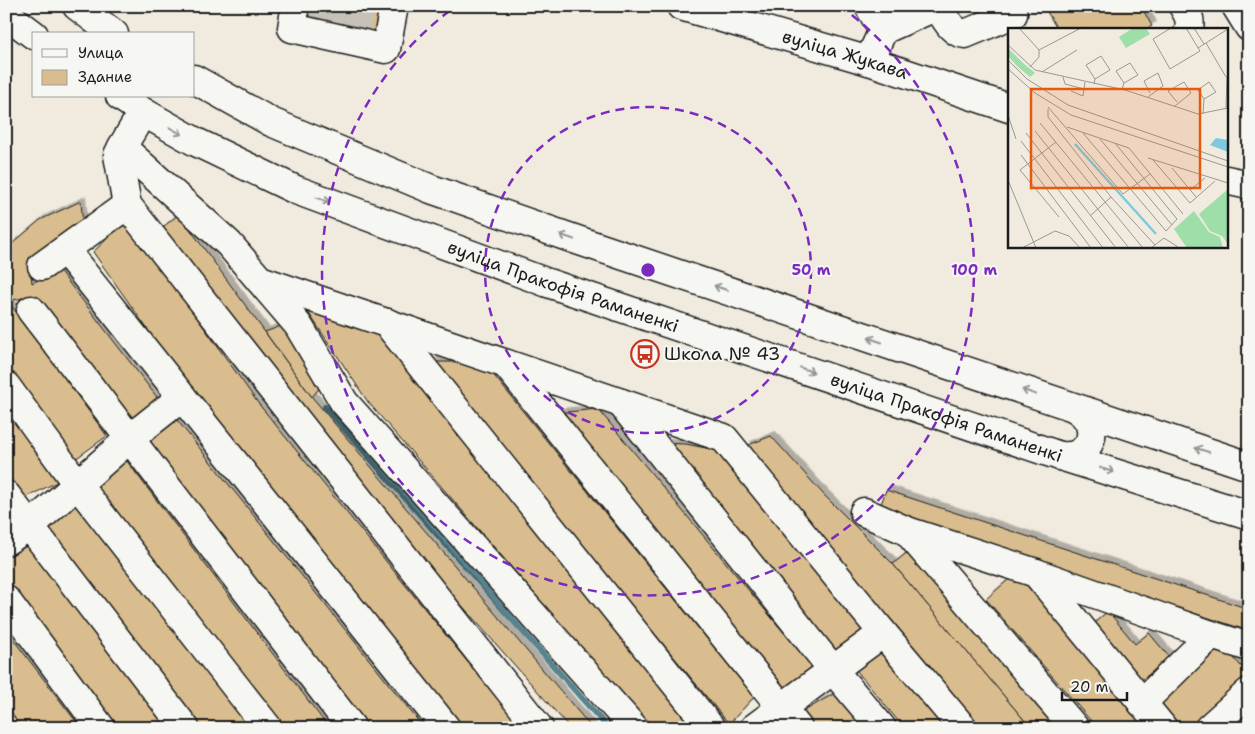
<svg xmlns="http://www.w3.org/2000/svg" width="1255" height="734" font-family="'Shantell Sans',sans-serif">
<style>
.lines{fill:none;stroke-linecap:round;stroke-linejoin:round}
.stream{stroke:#578490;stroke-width:6}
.building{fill:#d9bd8e;stroke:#1c1c1c;filter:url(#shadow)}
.minor-tunnel{stroke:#c6c2b7;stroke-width:28;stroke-dasharray:28 14;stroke-linecap:butt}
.minor-casing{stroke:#1c1c1c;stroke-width:31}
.minor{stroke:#f6f6f2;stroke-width:28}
.oneway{stroke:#949492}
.ring{fill:none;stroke:#7b2cbf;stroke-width:2.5;stroke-dasharray:9 6}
.labels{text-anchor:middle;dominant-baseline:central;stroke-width:4;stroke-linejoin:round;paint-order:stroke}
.street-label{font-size:18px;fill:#1c1c1c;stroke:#f6f6f2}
.poi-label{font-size:18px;fill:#1c1c1c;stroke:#f6f6f2;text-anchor:start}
.inset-river{fill:none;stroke:#7ec9de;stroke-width:2.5}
.inset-road{fill:none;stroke:#9b9890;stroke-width:1}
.view{fill:#e8590c;fill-opacity:0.15;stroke:#e8590c;stroke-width:2.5}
.inset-edge{fill:none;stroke:#1c1c1c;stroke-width:2.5}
.centre{fill:#7b2cbf;stroke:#f6f6f2;stroke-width:2.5}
.ring-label{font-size:15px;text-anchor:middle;font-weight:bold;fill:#7b2cbf;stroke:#f6f6f2;stroke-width:4;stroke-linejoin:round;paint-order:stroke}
</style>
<defs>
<filter id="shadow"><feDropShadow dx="4.5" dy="-4.5" stdDeviation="0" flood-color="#0004"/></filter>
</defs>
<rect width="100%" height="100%" fill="#f0ebde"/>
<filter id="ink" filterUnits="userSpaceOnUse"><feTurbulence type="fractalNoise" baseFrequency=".02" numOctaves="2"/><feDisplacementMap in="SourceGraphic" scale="10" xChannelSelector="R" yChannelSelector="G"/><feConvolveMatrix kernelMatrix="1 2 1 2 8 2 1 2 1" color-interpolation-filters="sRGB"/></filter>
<g filter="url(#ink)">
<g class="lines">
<!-- stream -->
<polyline class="stream" points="325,407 608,728"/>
</g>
<!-- building -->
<g class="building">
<polygon points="284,6 361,6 386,12 381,36 282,14"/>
<polygon points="1049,6 1141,6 1152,26 1146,29 1057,29 1045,8"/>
<polygon points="81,201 83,226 29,258 32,283 59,270 160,401 131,421 33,296 8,301 107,436 74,460 6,367 6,249 40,220"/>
<polygon points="179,214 312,397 592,728 570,728 406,542 163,227"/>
<polygon points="127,220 258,403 521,728 462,728 180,375 93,252"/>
<polygon points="304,306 369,319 695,728 651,728 368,402"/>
<polygon points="284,325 321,386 312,397 265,332"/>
<polygon points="431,362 483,362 754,697 729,724"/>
<polygon points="598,409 820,676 792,696 556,413"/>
<polygon points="6,410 57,482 25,498 6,474"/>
<polygon points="177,420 424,728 369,728 144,446"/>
<polygon points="771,436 824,495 893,564 1031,728 982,728 746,446"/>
<polygon points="663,443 686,444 726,452 867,634 839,658"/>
<polygon points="123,456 329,728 284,728 92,480"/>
<polygon points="886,490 1249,609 1249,631 879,510"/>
<polygon points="74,496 255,728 203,728 43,522"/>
<polygon points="26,542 169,728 110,728 107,724 6,578 6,553"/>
<polygon points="910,550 1059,728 1031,728 893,564"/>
<polygon points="1016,573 1150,728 1097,728 986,599"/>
<polygon points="1108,611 1135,644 1149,633 1170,658 1139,682 1092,625"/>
<polygon points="6,630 81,728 21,728 6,704"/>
<polygon points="885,646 950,728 904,728 856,670"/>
<polygon points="1223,646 1249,675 1249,680 1193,728 1178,728 1157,703"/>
<polygon points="840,690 871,728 811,728 799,714"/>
<polygon points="1249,717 1249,728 1235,728"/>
</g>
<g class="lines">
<!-- minor-tunnel -->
<g class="minor-tunnel">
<polyline points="315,21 318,6"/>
<polyline points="334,26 338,6"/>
<polyline points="355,31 360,6"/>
</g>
<defs>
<g id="minor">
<polyline points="77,6 114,34"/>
<path id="s1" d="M681,6L869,61L1009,108"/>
<polyline points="869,6 883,30"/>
<path d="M937,6C945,17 951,33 965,34L1013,14"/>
<path d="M1183,6C1188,14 1191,19 1189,29"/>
<polyline points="1236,6 1249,27"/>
<polyline points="6,14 34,35"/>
<polyline points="294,16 292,28 386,49 394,6"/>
<polyline points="869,61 883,30 937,6"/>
<polyline points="194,79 271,122 431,189 577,240 1249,466"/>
<path id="s2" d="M120,96L143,112L196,142L296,190L548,283L1060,456L1249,515"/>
<polyline points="143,112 122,147 229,244 298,325 344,402 634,728"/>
<polyline points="122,147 118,155 127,205 539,728"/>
<polyline points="1226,180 1249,185"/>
<polyline points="65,250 446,728"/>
<polyline points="42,266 127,205"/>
<polyline points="260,280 724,438 883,633 963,728"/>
<polyline points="31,310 352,728"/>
<polyline points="387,323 711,728"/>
<polyline points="506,364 798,728"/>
<polyline points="6,386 77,484 268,728"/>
<polyline points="621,403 833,670 882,728"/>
<path d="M1060,456C1093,460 1103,424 1075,408"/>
<polyline points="6,495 185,728"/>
<polyline points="864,512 907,531 1036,573 1211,635 1249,647"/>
<polyline points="907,531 1075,728"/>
<polyline points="6,541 30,526 129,439 182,397"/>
<polyline points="1036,573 1163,728"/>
<polyline points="6,600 101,728"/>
<polyline points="1142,703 1211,635"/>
<polyline points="754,728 883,633"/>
<polyline points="1209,728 1249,692"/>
</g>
</defs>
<!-- minor casing -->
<use href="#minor" class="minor-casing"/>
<!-- minor -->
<use href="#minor" class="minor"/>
</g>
<!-- one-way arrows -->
<defs><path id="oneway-shaft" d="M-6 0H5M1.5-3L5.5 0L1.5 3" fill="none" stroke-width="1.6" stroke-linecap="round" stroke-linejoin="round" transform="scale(1.25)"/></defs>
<g class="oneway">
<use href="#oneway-shaft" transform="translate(176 131) rotate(29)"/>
<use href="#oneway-shaft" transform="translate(323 200) rotate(20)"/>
<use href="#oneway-shaft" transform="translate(567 237) rotate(-161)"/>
<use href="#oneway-shaft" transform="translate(721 288) rotate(-161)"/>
<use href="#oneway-shaft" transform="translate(875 340) rotate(-161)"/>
<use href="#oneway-shaft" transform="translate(807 370) rotate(19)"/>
<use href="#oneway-shaft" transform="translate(1029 392) rotate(-161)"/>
<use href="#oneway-shaft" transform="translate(1202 450) rotate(-162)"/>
<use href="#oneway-shaft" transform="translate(1107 470) rotate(18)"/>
</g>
</g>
<!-- distance rings -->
<g class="ring">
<circle cx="648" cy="270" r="163"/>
<path d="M840 6A326 326 0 1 1 456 6"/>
</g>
<!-- icons -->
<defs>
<symbol id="bus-ring" viewBox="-11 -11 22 22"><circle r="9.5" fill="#f6f6f2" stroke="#c8321e" stroke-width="1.5"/><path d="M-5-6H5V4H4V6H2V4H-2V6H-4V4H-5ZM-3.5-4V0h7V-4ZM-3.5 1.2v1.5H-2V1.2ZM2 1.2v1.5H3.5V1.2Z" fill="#c8321e"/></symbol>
</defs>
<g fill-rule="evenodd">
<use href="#bus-ring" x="629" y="338" width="32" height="32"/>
</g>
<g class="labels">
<!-- street labels -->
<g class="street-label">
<text stroke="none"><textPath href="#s1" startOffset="171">вуліца Жукава</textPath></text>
<text stroke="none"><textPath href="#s2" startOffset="484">вуліца Пракофія Раманенкі</textPath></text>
<text stroke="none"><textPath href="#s2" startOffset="889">вуліца Пракофія Раманенкі</textPath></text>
</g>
<!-- poi labels -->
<g class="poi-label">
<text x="664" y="354">Школа № 43</text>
</g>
</g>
<!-- overview -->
<g transform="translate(1008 28)">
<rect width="220" height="220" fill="#f0ebde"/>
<path d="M125,0H138L142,6L118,20L111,9ZM0,20L16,36L27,45L22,49L9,38L0,28ZM220,161V216L214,208L202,203L191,186ZM186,183L201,204L212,209L215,220H179L166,201Z" fill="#9ddea9"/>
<path d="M208,110L220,112V124L202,117Z" fill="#7ec9de"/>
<path class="inset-river" d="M67,116L148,206"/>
<path class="inset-road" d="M11,0L31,22V29L22,39M163,0L145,11L162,41L192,23L178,0M186,0L196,16M198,15L218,49M0,17L27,42L117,62L190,86L220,80M190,20L220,1M31,22L73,0M0,32L19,51L60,77L220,133M0,41L27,65L63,87L220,139M34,44L69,22M55,49L57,56L76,61L77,54M86,56L87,51L102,42L93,28L78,37L87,51M114,61L116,55L130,47L122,35L108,43L116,55M63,63L75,68L76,61M140,69L155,58L150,45L136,53L142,65M167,78L183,65L176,54L160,63L169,74M40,79L115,166L142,146M40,81V89L103,169L147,217M218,81L219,48M195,86L196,71L208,64L201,54L190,62L196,71M0,87L8,111M32,95L135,220M59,99L121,120L175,186M27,103L121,220M18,105L108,220M75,105L158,203L169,191L107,115M92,111L164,197M13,113L95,220M48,114L12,142L51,189M13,127L83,220M140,130L220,155M145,132L182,175L207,153M164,140L188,169M0,152L28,220M182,162L197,150M82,188L103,169M14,220L47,203L61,208L72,220M143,220L156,210L170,219"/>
<path class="view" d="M23,61H192V160H23Z"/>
<rect width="220" height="220" class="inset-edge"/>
</g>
<circle cx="648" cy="270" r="8" class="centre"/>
<g class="ring-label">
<text x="811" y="275">50 m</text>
<text x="974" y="275">100 m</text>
</g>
<!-- margin -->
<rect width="1255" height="734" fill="none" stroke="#f6f6f2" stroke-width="25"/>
<rect x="12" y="12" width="1230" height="709" fill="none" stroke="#1c1c1c" stroke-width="2" filter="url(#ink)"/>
<!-- legend -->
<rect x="32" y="32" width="162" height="65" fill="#f6f6f2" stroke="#9f9f9c"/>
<rect x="42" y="49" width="25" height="8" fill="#f6f6f2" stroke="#9f9f9c"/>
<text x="78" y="58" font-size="15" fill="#1c1c1c">Улица</text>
<rect x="42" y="70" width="25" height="15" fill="#d9bd8e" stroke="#9f9f9c"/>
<text x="78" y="82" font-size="15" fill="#1c1c1c">Здание</text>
<!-- scale -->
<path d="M1062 692v8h65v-8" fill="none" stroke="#1c1c1c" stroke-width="2.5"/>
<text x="1070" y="692" font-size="15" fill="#1c1c1c" stroke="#f6f6f2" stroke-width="4" paint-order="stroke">20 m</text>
</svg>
